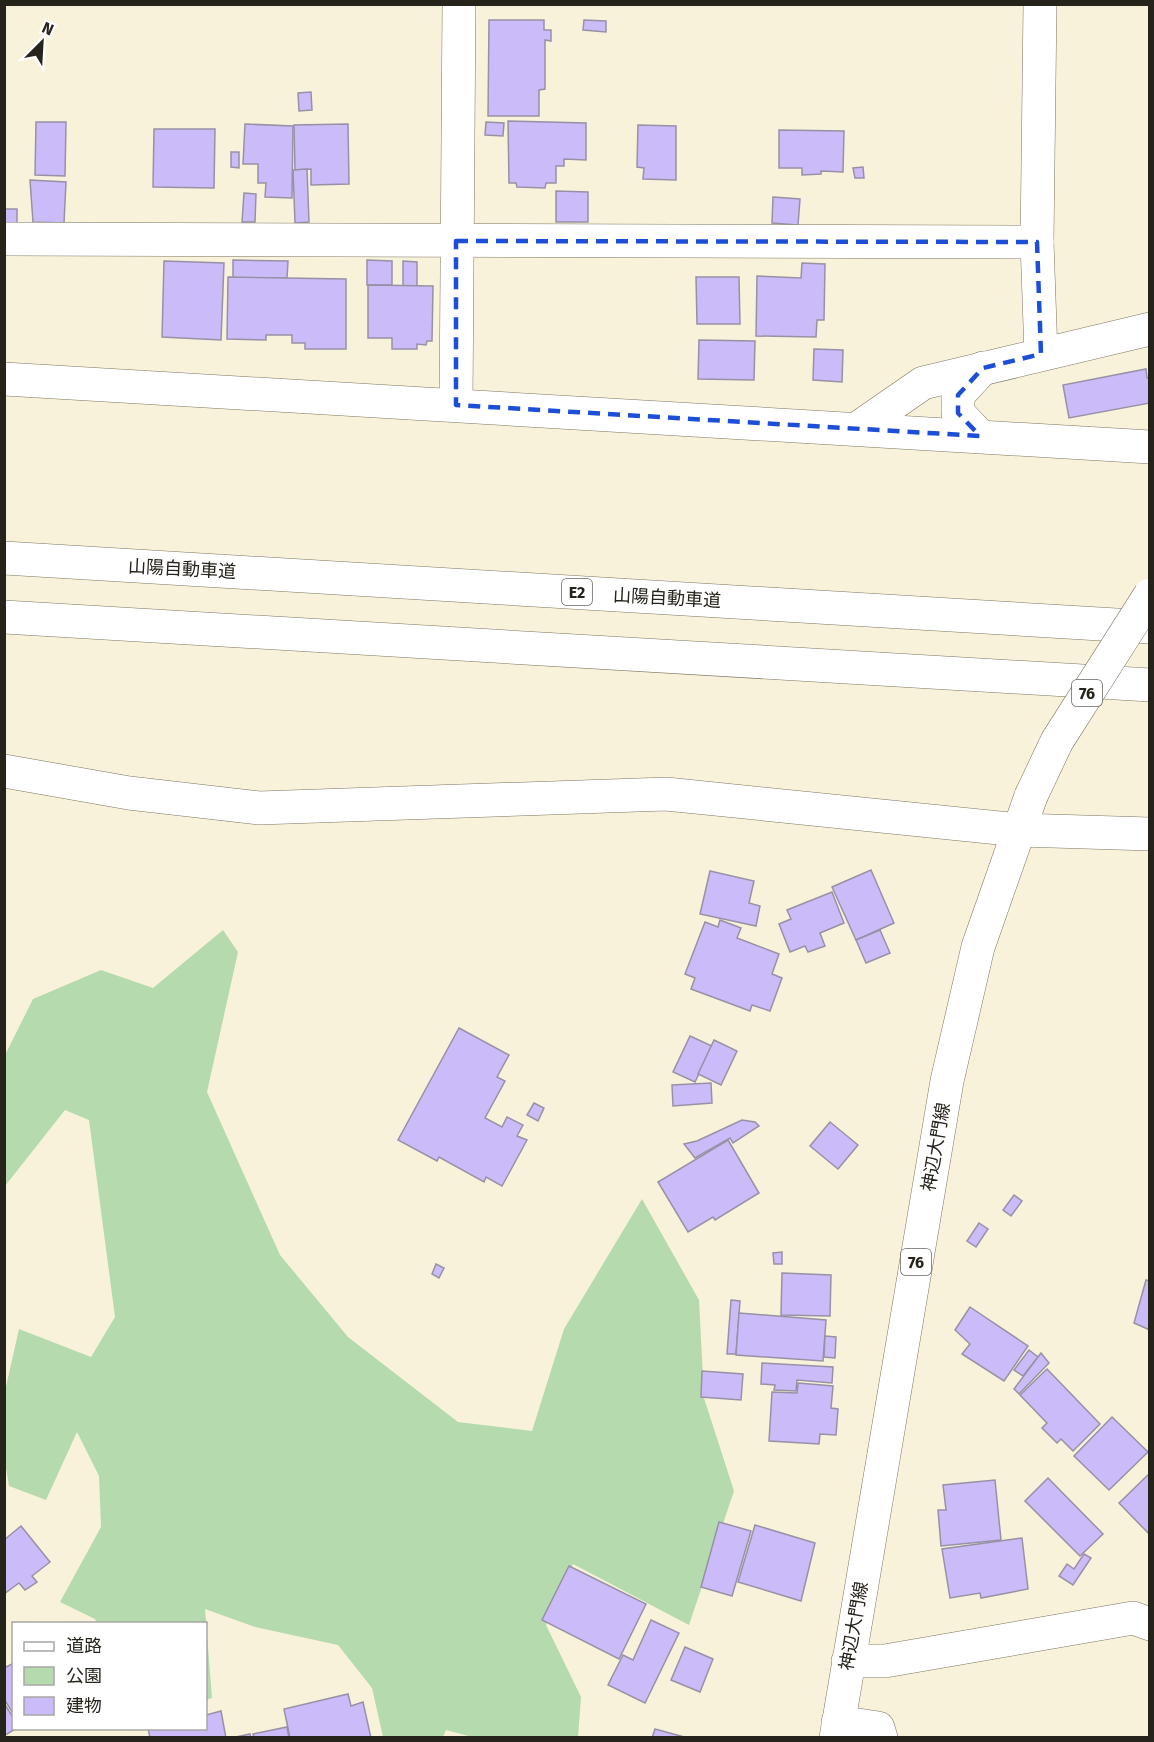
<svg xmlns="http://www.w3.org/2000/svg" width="1154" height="1742" font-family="'Fira Sans','Noto Sans JP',sans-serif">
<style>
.green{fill:#b5daad}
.building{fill:#ccbbf9;stroke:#9791a6;stroke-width:1.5}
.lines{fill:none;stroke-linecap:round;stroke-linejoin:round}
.minor-casing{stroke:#7c7661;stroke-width:34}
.major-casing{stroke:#7c7661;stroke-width:34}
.highway-casing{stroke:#7c7661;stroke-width:34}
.minor{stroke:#fff;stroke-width:33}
.major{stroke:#fff;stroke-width:33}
.highway{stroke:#fff;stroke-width:33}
.major-bridge-casing{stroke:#7c7661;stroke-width:34;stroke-linecap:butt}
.major-bridge{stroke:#fff;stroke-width:33}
.marked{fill:none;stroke:#1d4ed8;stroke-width:4.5;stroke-dasharray:12 8;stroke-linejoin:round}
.labels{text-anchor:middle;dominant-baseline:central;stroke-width:6;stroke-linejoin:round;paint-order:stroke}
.shield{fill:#fff;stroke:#67655f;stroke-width:1.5}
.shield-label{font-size:16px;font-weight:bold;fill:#26231b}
.street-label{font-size:18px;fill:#26231b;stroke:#fff}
</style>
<rect width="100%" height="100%" fill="#f9f2db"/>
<!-- green -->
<polygon class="green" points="223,930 238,952 207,1092 280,1255 348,1337 458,1422 532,1431 564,1329 642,1199 699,1300 704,1398 734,1491 689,1625 573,1564 546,1625 581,1697 578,1737 476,1738 446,1730 443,1737 383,1737 372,1688 338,1645 255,1627 205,1609 212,1698 206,1700 206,1624 97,1623 95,1619 60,1602 101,1527 99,1476 77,1432 46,1500 9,1486 5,1462 5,1391 19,1329 91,1357 115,1317 89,1120 65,1110 5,1186 5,1055 33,999 101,970 153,988"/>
<!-- building -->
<g class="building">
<polygon points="489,20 544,20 544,30 551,30 551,41 545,40 545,89 539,90 539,116 488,116"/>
<polygon points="584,20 606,21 606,32 583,30"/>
<polygon points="311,92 312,110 299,111 298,93"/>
<polygon points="508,121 586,123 586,160 564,159 564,166 556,166 556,183 546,183 545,188 517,187 516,183 509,183"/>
<polygon points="36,122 66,122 65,176 35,175"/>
<polygon points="486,122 504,123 503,136 485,135"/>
<polygon points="245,124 293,126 292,198 265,197 266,183 258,183 258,164 243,164"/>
<polygon points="348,124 349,184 311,185 311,169 295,170 294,125"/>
<polygon points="638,125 676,126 676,180 643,179 644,168 637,167"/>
<polygon points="154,129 215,129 214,188 153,187"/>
<polygon points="779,130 844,131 843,172 821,171 821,174 802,175 802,168 779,168"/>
<polygon points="231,152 239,152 239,168 231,167"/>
<polygon points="863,167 864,178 855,178 853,168"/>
<polygon points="307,169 309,222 295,223 293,170"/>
<polygon points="30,180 66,182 64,223 33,222"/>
<polygon points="556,191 588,192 588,222 556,222"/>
<polygon points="244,193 256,194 255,222 242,222"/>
<polygon points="773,197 800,199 798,225 772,223"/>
<rect x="4" y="209" width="13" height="14"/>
<polygon points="233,260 288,261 287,278 233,278"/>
<polygon points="367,260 392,261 392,285 367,285"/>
<polygon points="164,261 224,263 221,340 162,337"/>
<polygon points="403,261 417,262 417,286 403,286"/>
<polygon points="802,263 825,264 824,320 817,320 816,337 756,336 757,276 801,278"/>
<polygon points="228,277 346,279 346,349 305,349 305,343 292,343 292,335 266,335 266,340 227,339"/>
<polygon points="696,277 739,277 740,324 697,324"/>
<polygon points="368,285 433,286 432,341 427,341 426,345 417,344 417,349 392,349 392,338 368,338"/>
<polygon points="699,340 755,341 754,380 698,379"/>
<polygon points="814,349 843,350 842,382 813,380"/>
<polygon points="1146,369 1147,378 1150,378 1150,403 1069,418 1063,385"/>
<polygon points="871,870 894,923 856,940 832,887"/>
<polygon points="710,871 754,881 749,903 760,906 756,926 700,914"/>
<polygon points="832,892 844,923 820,933 825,946 808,952 805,946 790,952 779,924 791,919 787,910"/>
<polygon points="720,920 741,928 737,938 779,954 772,974 782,978 770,1011 752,1005 750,1011 691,989 695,978 685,974 705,922 718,927"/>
<polygon points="880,930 890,953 866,963 856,940"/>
<polygon points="459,1028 509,1055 497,1077 505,1081 485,1118 502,1127 507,1117 523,1125 517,1136 527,1140 502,1186 486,1177 484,1182 439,1157 437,1161 398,1140"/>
<polygon points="690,1036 712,1046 695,1082 673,1072"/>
<polygon points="714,1040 737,1051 721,1085 698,1074"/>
<polygon points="711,1083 712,1103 673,1106 672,1085"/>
<polygon points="534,1103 544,1108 538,1121 527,1115"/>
<polygon points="742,1120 755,1122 759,1126 733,1143 730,1138 695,1158 684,1144 697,1141"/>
<polygon points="830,1122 858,1145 838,1169 810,1146"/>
<polygon points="728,1140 759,1193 715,1220 713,1217 688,1232 658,1182"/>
<polygon points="1014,1195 1022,1201 1011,1216 1003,1210"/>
<polygon points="979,1223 988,1229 976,1247 967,1241"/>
<polygon points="782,1252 782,1264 774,1264 773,1253"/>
<polygon points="436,1264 444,1268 439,1278 432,1274"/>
<polygon points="782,1273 831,1275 830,1316 781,1315"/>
<polygon points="1146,1280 1150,1281 1150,1330 1134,1323"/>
<polygon points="731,1300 740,1301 736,1354 727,1354"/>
<polygon points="970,1307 1028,1346 1004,1381 962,1354 970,1344 955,1330"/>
<polygon points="739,1313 826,1320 823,1361 736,1355"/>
<polygon points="825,1336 836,1337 835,1358 824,1357"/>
<polygon points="1029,1350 1038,1357 1023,1376 1014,1370"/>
<polygon points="1041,1353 1049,1363 1019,1394 1014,1389"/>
<polygon points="762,1363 833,1367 832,1383 797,1380 796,1391 774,1390 775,1385 761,1384"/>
<polygon points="1047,1369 1100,1424 1073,1451 1061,1439 1057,1443 1042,1428 1047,1423 1020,1395"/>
<polygon points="702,1371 743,1374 741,1400 701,1397"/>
<polygon points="798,1383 833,1386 831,1408 838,1409 836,1435 820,1434 819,1444 769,1441 772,1392 797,1393"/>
<polygon points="1112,1417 1148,1452 1109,1490 1074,1456"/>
<polygon points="1150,1473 1150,1535 1119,1503"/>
<polygon points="1048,1478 1103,1534 1080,1556 1025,1501"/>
<polygon points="995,1480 1001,1540 941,1546 938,1510 946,1510 943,1485"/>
<polygon points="719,1522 751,1531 732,1596 701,1587"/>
<polygon points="755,1525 815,1543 801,1601 738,1582"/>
<polygon points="21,1526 50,1562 32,1576 37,1582 25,1590 19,1583 4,1594 4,1540"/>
<polygon points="1022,1538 1028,1589 981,1598 980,1593 950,1598 942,1549"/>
<polygon points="1084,1554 1091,1558 1073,1585 1059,1576 1067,1564 1074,1569"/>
<polygon points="569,1566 646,1604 619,1659 542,1620"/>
<polygon points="651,1620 679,1633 645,1703 608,1685 623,1655 633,1660"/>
<polygon points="685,1647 713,1659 700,1692 671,1680"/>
<polygon points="14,1663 14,1715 4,1699 4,1668"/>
<polygon points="348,1694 351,1706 363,1702 371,1738 290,1738 284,1709"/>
<polygon points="4,1703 14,1719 14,1728 17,1728 4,1736"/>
<polygon points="221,1711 226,1738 150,1738 148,1728 206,1728 206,1715"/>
<polygon points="287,1727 289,1738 254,1738 253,1734"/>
<polygon points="655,1729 688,1738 652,1738"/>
<polygon points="250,1734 251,1738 231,1738"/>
</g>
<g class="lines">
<defs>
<g id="minor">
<polyline points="1040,4 1037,242 1041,354"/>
<polyline points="4,239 1037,242"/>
<polyline points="4,379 1150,447"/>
<polyline points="456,405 459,4"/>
<polyline points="858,428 923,383 1150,329"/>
<polyline points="980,436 958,413 958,395 983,368"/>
<polyline points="4,771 129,793 259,808 666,794 1019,830 1150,834"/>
<polyline points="848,1661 885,1661 1133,1618 1150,1624"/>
<polyline points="838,1722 878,1728 881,1738"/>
</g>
<polyline id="major" points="836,1738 947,1081 978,947 1031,796"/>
<g id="highway">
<polyline points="4,558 1150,627"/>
<polyline points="4,617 1150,685"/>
</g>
</defs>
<!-- minor casing -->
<use href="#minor" class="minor-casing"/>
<!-- major casing -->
<use href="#major" class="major-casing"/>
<!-- highway casing -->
<use href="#highway" class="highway-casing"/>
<!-- minor -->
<use href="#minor" class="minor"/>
<!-- major -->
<use href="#major" class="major"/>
<!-- highway -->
<use href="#highway" class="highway"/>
<defs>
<polyline id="major-bridge" points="1031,796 1057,741 1150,595"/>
</defs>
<!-- major-bridge casing -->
<use href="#major-bridge" class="major-bridge-casing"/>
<!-- major-bridge -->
<use href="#major-bridge" class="major-bridge"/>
</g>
<!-- marked area -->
<path class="marked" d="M456,241L1037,242L1041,354L983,368L958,395V413L980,436L456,405Z"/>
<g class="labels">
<!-- shield labels -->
<g class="shield">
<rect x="562" y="579" width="30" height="26" rx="4.5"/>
<rect x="1072" y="680" width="30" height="26" rx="4.5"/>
<rect x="901" y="1249" width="30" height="26" rx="4.5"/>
</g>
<g class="shield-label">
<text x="577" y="592">E2</text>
<text x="1087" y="693">76</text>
<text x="916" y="1262">76</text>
</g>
<!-- street labels -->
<g class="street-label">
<text transform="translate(182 569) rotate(3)">山陽自動車道</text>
<text transform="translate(667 598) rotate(3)">山陽自動車道</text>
<text transform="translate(936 1147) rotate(-80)">神辺大門線</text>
<text transform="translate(854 1626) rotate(-80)">神辺大門線</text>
</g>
</g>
<!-- border -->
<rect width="1154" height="1742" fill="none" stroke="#26231b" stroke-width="12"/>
<!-- legend -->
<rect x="12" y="1622" width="195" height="108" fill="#ffffff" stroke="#a8a7a4" stroke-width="1.5"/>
<rect x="24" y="1642" width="30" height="9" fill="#ffffff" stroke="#a8a7a4" stroke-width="1.5"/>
<text x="66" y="1652" font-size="18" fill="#26231b">道路</text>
<rect x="24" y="1667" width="30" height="18" fill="#b5daad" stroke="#a8a7a4" stroke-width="1.5"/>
<text x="66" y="1682" font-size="18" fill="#26231b">公園</text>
<rect x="24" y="1697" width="30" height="18" fill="#ccbbf9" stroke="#a8a7a4" stroke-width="1.5"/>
<text x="66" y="1712" font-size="18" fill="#26231b">建物</text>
<!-- north arrow -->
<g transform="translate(42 42) rotate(24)" stroke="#ffffff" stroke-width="4.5" paint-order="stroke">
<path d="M0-4.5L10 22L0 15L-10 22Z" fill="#26231b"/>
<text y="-9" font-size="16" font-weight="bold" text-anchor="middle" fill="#26231b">N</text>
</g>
</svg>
